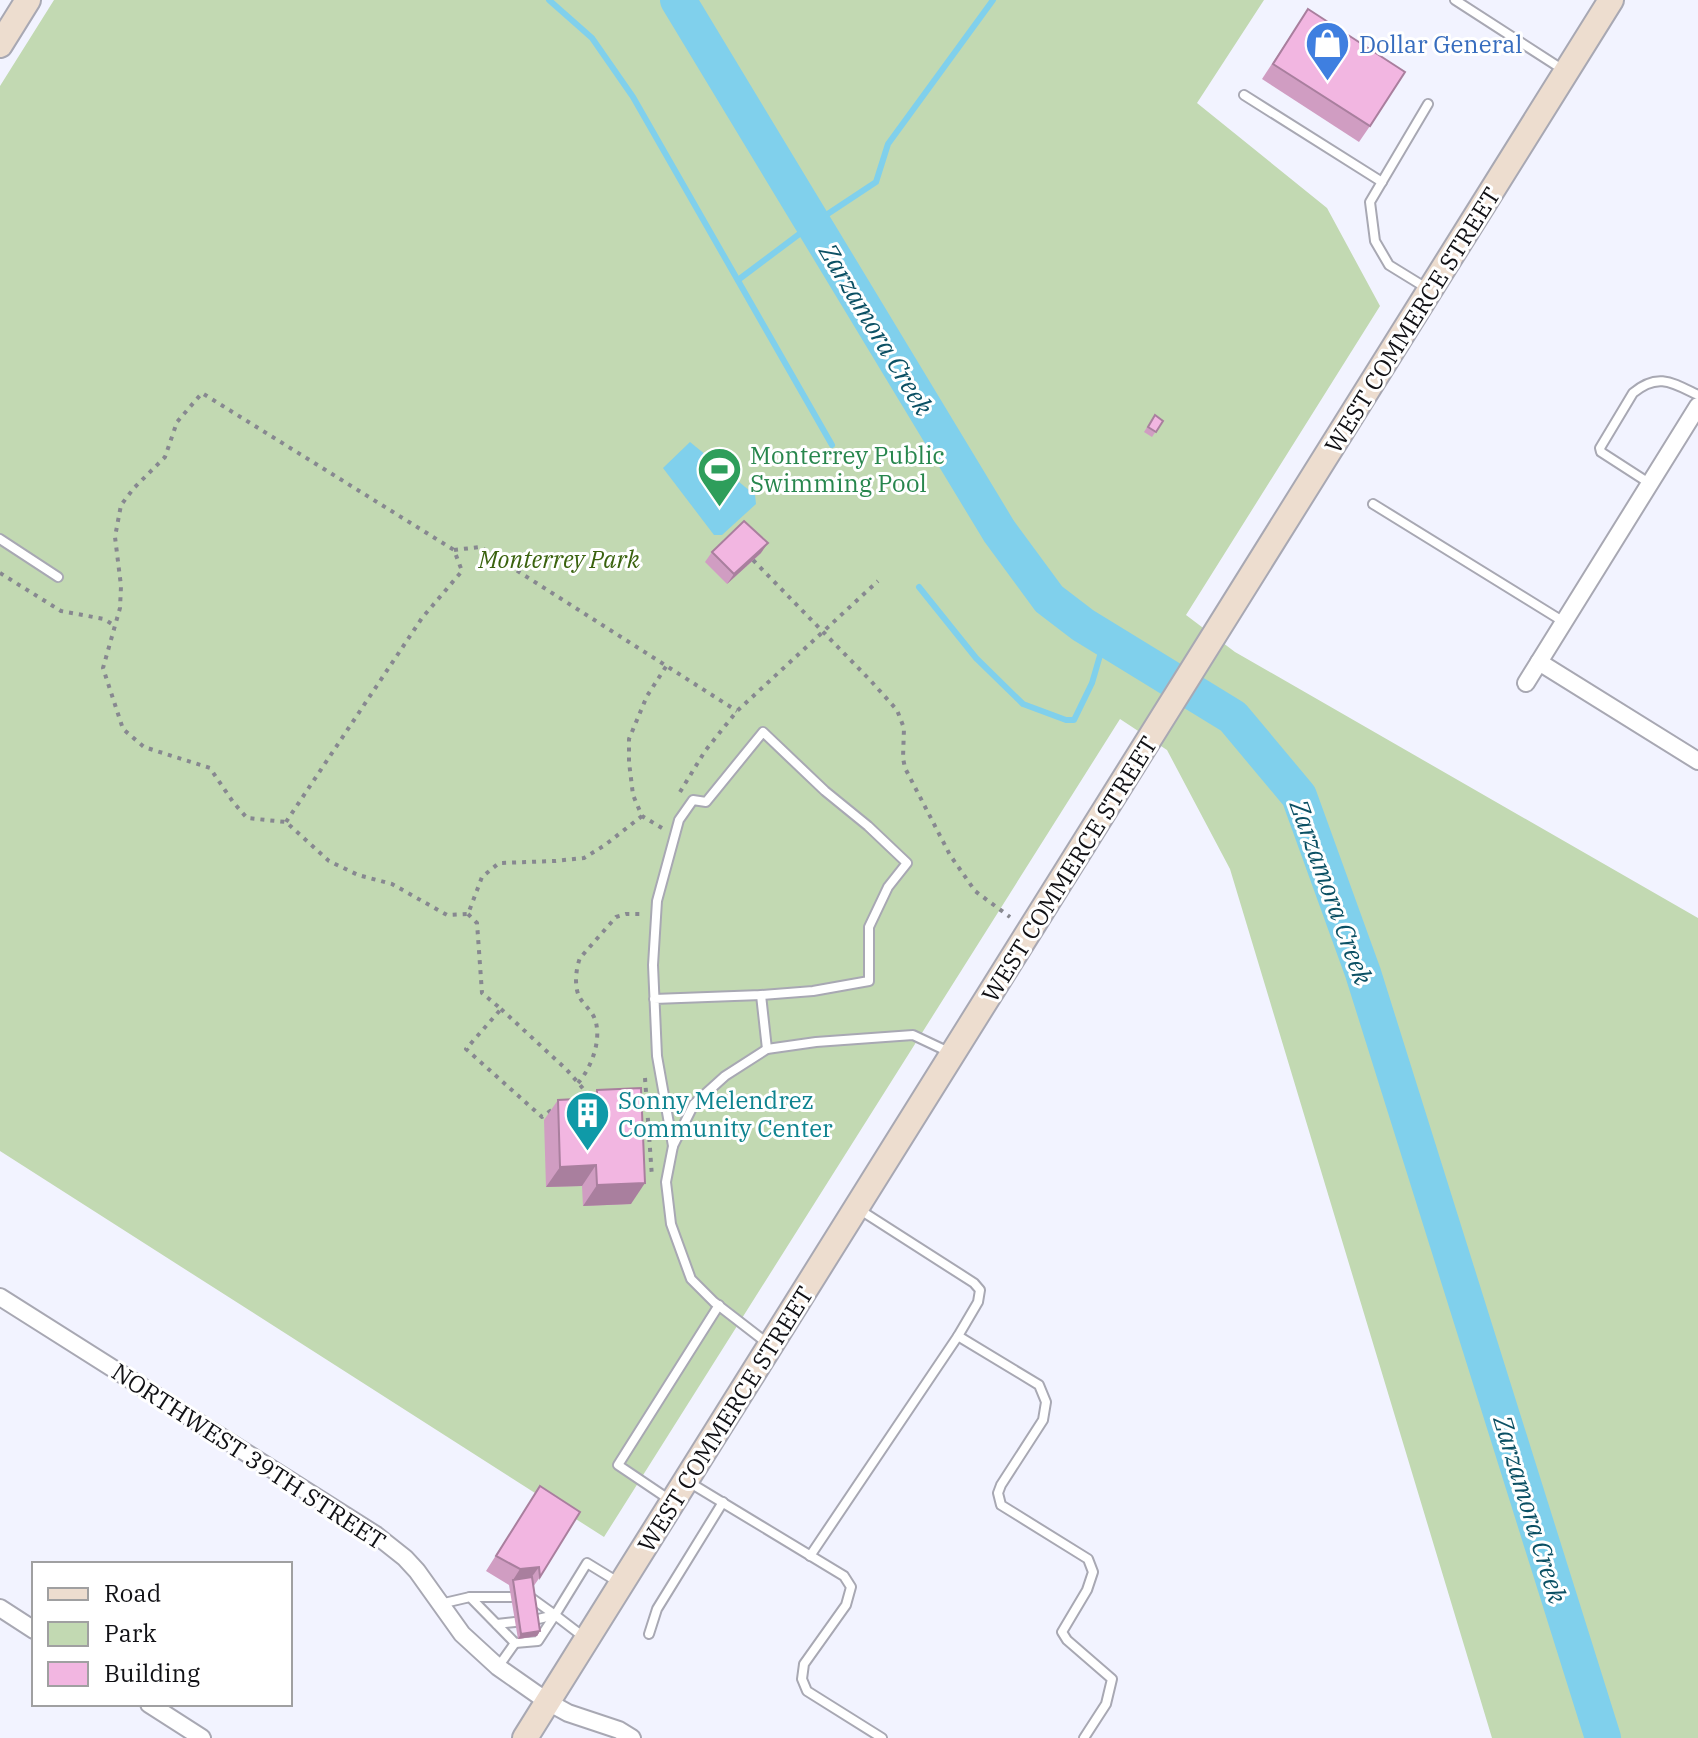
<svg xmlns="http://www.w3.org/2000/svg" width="1698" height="1738" font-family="'IBM Plex Serif',serif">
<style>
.green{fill:#c2d9b2}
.water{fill:#80d0ec}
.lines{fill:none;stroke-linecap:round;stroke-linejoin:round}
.stream{stroke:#80d0ec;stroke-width:6}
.river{stroke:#80d0ec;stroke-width:36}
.lane-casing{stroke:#a8a8b3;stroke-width:12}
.street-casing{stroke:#a8a8b3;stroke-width:20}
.secondary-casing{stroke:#a8a8b3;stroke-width:28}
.path{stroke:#878890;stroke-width:4;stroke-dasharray:4 6;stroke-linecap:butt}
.lane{stroke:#fff;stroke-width:8}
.street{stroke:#fff;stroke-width:16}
.secondary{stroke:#edddcf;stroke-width:24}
.wall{fill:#d09dc2}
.shaded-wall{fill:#a97f9e}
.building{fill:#f2b6e1;stroke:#a97f9e;stroke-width:2}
.labels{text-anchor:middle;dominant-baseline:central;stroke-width:6;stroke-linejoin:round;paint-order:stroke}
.shop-label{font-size:24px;fill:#366cbe;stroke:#fff;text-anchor:start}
.street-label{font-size:24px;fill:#111115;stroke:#fff}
.leisure-label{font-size:24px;fill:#27864d;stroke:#fff;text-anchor:start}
.park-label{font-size:24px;font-style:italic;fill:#3a620e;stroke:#fff}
.culture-label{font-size:24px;fill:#0d838f;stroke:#fff;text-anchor:start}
.water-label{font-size:26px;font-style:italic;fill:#0b5064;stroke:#fff}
</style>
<rect width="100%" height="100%" fill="#f2f3ff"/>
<!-- green -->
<polygon class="green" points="54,0 1264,0 1197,103 1327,208 1380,306 1186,615 1235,652 1698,918 1698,1738 1492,1738 1230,869 1167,750 1120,719 604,1537 0,1151 0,86"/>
<!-- water -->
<polygon class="water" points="690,442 755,495 756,504 722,535 714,535 663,468"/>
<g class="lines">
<!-- stream -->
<g class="stream">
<polyline points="549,0 592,38 633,97 832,445"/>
<polyline points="738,280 814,223 876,182 888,144 993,0"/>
<polyline points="919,587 976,658 1023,704 1066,720 1074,720 1092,683 1101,652 1097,634"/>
</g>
<!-- river -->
<polyline class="river" points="678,0 999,531 1049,599 1083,625 1233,717 1299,796 1363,973 1603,1738"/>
<defs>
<g id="lane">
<polyline points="1455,0 1565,71"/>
<polyline points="1244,95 1382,182"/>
<polyline points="1428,289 1389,265 1375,241 1370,202 1428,104"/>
<path d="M1649,483L1601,452L1600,448L1633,393C1658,372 1673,383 1698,395"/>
<polyline points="1373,504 1564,622"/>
<polyline points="0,539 58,577"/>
<polyline points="761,995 767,1049"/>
<polyline points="654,999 761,995 813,991 869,981 869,927 888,887 907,863 868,826 825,791 763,732 706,802 693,800 679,820 657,901 653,965 657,1056 673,1146"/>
<polyline points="958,1336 1039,1385 1046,1402 1043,1420 1001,1485 998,1493 1001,1505 1088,1559 1093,1572 1087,1590 1062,1632 1067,1640 1112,1679 1106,1704 1084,1738"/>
<polyline points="767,1343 714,1302 691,1279 671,1224 666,1182 673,1146 694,1104 725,1076 767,1049 816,1042 913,1035 949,1052"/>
<polyline points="687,1481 844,1576 851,1587 846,1605 804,1664 802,1679 807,1691 882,1738"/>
<polyline points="670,1500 618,1465 719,1305"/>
<polyline points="810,1556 958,1336 978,1302 980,1290 974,1283 857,1208"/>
<polyline points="470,1597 511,1597"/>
<polyline points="530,1597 555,1615"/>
<polyline points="440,1604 470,1597 515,1643 498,1667"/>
<polyline points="534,1620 555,1615"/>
<polyline points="497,1624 515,1622"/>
<polyline points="649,1634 657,1609 723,1502"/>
<polyline points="585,1638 555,1615 587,1563 618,1582"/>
<polyline points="515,1643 538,1641 555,1615"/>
</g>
<g id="street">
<polyline points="1539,662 1698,761"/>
<polyline points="1526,683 1698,406"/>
<polyline points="0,1297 376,1535 405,1558 417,1571 462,1634 498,1667 548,1702 568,1713 619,1730 632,1738"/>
<polyline points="0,1608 34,1630"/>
<polyline points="149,1704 202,1738"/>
</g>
<g id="secondary">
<polyline points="0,45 28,0"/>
<polyline points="525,1738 1611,0"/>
</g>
</defs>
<!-- lane casing -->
<use href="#lane" class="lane-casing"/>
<!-- street casing -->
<use href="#street" class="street-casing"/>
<!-- secondary casing -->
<use href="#secondary" class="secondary-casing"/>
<!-- path -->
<g class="path">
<polyline points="454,550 480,547 737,711"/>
<polyline points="753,560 870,680 897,710 904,728 903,758 905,768 950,855 975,891 1010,917"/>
<polyline points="0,573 61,611 104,619 115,626"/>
<polyline points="680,792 705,751 737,711 878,581"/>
<polyline points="286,822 422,618 462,571 454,550 202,393 177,422 165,457 134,488 121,505 115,537 121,586 120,608 103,668 123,729 144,747 210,768 233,802 247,818 286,822 329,861 358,875 392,884 447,915 468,914 482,877 499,863 555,861 584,858 605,845 642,816"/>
<polyline points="662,828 642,816 633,795 629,762 629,739 647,696 667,665"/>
<polyline points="468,914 477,923 482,993 501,1009 466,1049 542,1117 550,1111 555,1110"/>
<polyline points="501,1009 567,1070 593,1100"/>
<polyline points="645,1078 652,1177"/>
<path d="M578,1083C592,1067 603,1037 594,1017C590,1009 582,1003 579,996C574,986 576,968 580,958L616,917L626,914H643"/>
</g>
<!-- lane -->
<use href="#lane" class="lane"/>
<!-- street -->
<use href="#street" class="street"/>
<!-- secondary -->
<use href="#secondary" class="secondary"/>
</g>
<!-- wall -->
<g class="wall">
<polygon points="1308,9 1370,126 1359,142 1262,79"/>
<polygon points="1155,415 1163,421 1152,437 1144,432"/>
<polygon points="712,552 761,553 727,584 705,562"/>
<polygon points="597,1090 631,1204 583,1206 582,1186 546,1187 544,1120 558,1100 591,1098"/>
<polygon points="540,1486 540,1577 533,1587 540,1631 537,1636 518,1639 509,1585 486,1571"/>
</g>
<!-- shaded-wall -->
<g class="shaded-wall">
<polygon points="768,543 761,553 727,584 734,574"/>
<polygon points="596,1165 582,1186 546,1187 560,1167"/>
<polygon points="645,1183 631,1204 583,1206 597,1185"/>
<polygon points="539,1567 528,1582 513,1580 520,1569"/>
<polygon points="540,1631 537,1636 518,1639 521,1634"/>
</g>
<!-- building -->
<g class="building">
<polygon points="1308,9 1405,72 1370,126 1273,64"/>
<polygon points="1155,415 1163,421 1156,432 1148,427"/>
<polygon points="744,521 768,543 734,574 712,552"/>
<polygon points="641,1088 645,1183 597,1185 596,1165 560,1167 558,1100 597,1098 597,1090"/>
<polygon points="540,1486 580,1512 540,1577 539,1567 520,1569 496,1556"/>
<polygon points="532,1577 540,1631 521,1634 513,1580"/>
</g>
<!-- icons -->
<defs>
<symbol id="shop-pin" viewBox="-11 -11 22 30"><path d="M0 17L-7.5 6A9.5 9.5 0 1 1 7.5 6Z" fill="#3f7fe0" stroke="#fff"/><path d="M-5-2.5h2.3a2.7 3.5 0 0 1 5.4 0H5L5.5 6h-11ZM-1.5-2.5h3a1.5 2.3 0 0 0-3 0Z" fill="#fff"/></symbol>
<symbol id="stadium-pin" viewBox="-11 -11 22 30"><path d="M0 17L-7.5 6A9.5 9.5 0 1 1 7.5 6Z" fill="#2e9e5b" stroke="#fff"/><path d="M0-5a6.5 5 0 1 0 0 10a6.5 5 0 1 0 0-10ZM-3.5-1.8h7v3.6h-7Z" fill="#fff"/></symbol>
<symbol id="building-pin" viewBox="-11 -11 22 30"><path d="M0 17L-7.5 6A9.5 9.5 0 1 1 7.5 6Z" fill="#0f9aa8" stroke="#fff"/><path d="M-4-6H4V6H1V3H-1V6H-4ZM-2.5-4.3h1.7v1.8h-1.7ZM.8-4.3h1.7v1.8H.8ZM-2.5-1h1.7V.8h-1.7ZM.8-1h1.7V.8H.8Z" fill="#fff"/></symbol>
</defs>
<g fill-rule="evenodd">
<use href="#shop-pin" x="1302" y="18" width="51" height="69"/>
<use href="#stadium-pin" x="694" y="444" width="51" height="69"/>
<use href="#building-pin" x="562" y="1088" width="51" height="69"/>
</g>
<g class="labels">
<!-- shop labels -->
<g class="shop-label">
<text x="1359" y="44">Dollar General</text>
</g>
<!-- street labels -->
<g class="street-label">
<text transform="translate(1412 320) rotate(-58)">WEST COMMERCE STREET</text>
<text transform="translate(1069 869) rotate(-58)">WEST COMMERCE STREET</text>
<text transform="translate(725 1419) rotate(-58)">WEST COMMERCE STREET</text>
<text transform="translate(249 1456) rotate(33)">NORTHWEST 39TH STREET</text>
</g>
<!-- leisure labels -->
<g class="leisure-label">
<text x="750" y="455">Monterrey Public<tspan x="750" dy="28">Swimming Pool</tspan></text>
</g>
<!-- park labels -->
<g class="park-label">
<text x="559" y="559">Monterrey Park</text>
</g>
<!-- culture labels -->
<g class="culture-label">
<text x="618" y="1100">Sonny Melendrez<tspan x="618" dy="28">Community Center</tspan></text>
</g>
<!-- water labels -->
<g class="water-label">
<text transform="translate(877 329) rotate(59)">Zarzamora Creek</text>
<text transform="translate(1332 892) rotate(70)">Zarzamora Creek</text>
<text transform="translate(1531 1509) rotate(73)">Zarzamora Creek</text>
</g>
</g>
<!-- legend -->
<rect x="32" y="1562" width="260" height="144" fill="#ffffff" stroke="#a0a0a1" stroke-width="2"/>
<rect x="48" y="1588" width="40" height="12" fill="#edddcf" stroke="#a0a0a1" stroke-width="2"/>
<text x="104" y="1602" font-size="24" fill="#111115">Road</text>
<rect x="48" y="1622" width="40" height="24" fill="#c2d9b2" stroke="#a0a0a1" stroke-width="2"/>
<text x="104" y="1642" font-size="24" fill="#111115">Park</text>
<rect x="48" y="1662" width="40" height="24" fill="#f2b6e1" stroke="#a0a0a1" stroke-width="2"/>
<text x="104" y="1682" font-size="24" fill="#111115">Building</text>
</svg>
